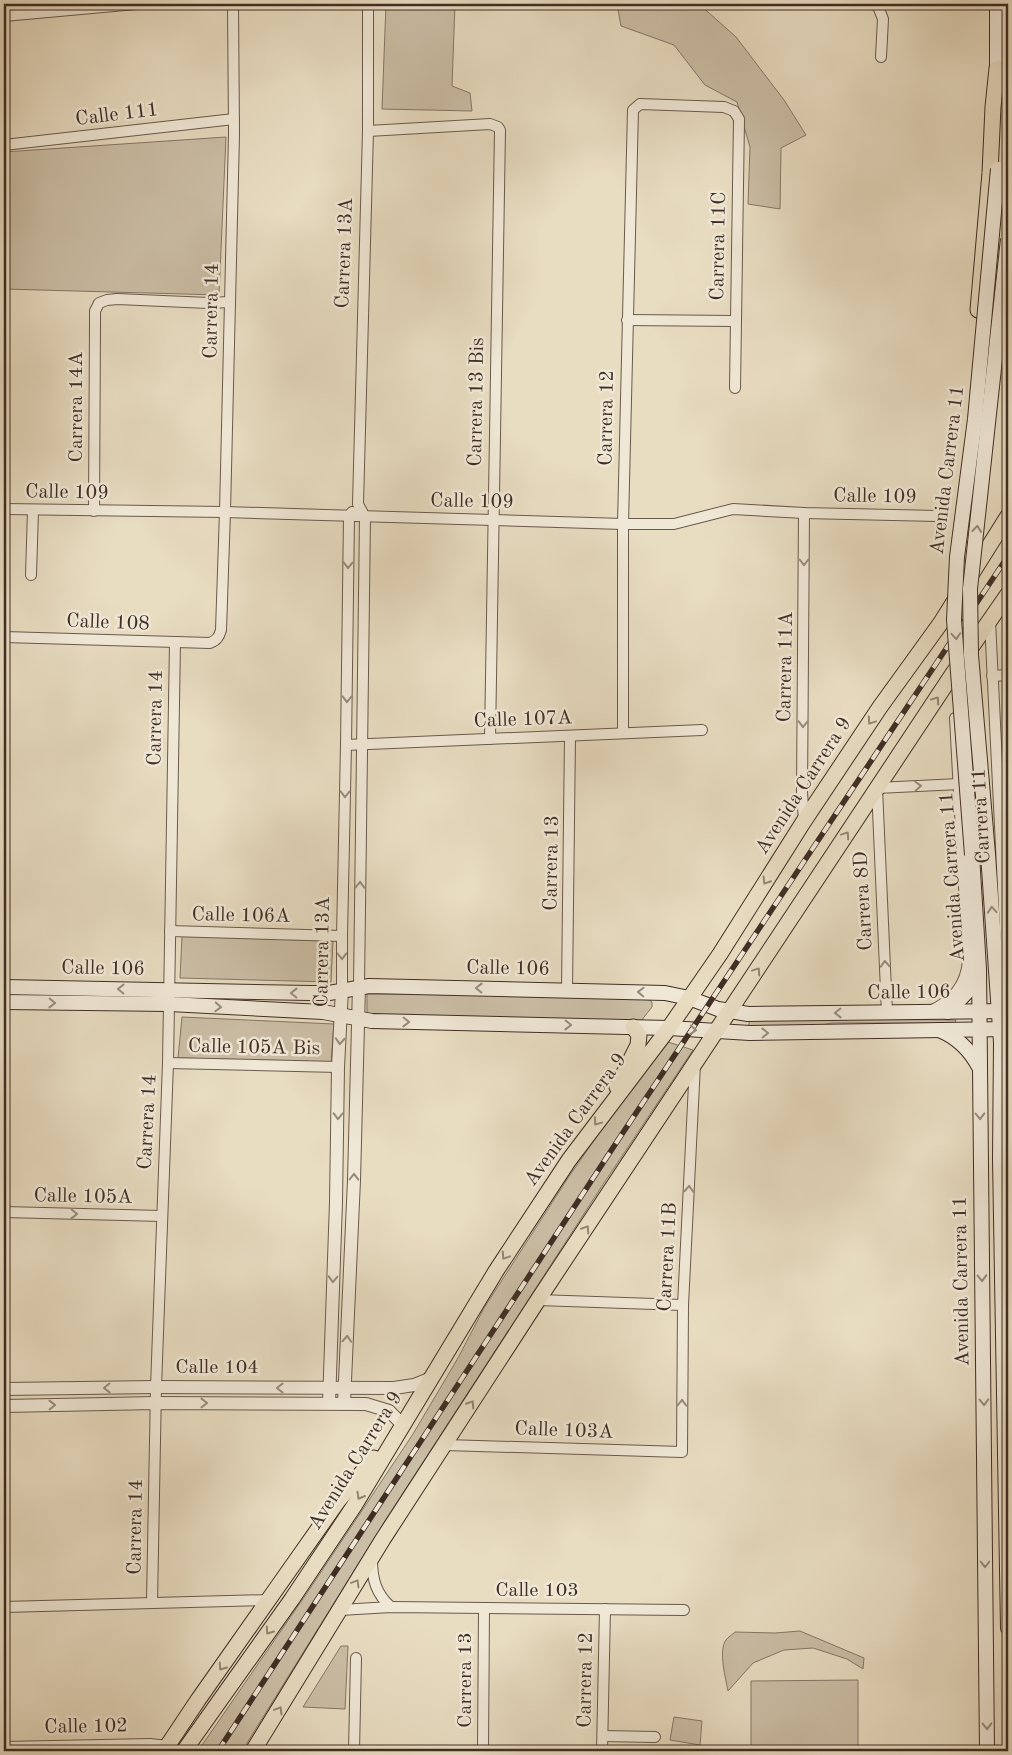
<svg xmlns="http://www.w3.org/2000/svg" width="1012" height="1755" font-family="'Old Standard TT',serif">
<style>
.green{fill:#cbbea6;stroke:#867666}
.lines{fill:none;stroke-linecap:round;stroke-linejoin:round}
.minor-casing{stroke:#6a5a4c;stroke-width:12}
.tertiary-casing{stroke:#6a5a4c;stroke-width:14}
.secondary-casing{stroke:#402e25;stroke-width:16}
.primary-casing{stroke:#402e25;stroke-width:17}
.minor{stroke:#f0e8d7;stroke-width:10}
.tertiary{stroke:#f0e8d7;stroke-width:12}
.secondary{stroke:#f0e8d7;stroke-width:14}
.primary{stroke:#e8dcc1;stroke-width:15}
.rail-casing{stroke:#402e25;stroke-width:5.5}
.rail{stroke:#f0e8d7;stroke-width:4;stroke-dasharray:11;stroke-linecap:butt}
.secondary-bridge-casing{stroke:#402e25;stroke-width:16;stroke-linecap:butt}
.secondary-bridge{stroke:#f0e8d7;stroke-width:14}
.oneway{stroke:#988b7e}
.oneway2{stroke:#948573}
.labels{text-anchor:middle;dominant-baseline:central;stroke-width:5;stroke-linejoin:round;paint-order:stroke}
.street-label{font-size:20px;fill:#402e25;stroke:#f0e8d7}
</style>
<rect width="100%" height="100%" fill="#e8dcc1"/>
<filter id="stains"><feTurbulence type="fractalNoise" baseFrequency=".004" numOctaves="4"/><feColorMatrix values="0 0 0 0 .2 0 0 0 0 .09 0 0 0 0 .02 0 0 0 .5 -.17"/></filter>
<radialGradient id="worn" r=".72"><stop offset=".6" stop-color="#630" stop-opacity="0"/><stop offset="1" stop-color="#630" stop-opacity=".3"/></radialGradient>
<!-- green -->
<g class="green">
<polygon points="386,4 455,4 452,86 470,93 472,111 382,109"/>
<polygon points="617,4 699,4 736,37 784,100 806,135 781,148 780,209 748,204 750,147 737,102 705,85 674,45 621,26"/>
<polygon points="226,137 219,295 4,289 4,152"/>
<polygon points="182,936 333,941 331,982 180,978"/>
<polygon points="543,993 646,997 652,1002 652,1007 641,1021 367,1015 367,994"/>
<polygon points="182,1017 334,1024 331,1062 178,1058"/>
<polygon points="750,1019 956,1020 955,1023 832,1023 808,1028 748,1028"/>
<polygon points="668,1042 693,1050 602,1186 388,1516 242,1751 198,1751 307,1593 413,1434 458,1358 484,1308 568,1178 599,1133"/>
<path d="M800,1631L864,1658L863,1669L847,1659L813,1648L784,1650L753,1663L728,1691C726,1680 718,1650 726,1640C728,1637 732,1635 735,1632L775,1633Z"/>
<polygon points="341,1646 348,1646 345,1709 303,1707"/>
<polygon points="858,1680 858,1751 751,1751 751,1681"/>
<polygon points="674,1717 702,1721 700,1745 670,1740"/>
</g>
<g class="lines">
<defs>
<g id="minor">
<polyline points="877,4 883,19 881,57"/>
<polyline points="4,16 136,4"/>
<polyline points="368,131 490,124 498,127 500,130 490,739"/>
<polyline points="4,145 234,119"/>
<polyline points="627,320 735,321"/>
<polyline points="4,509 225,512 623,524 674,524 733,509 804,513 938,516"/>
<polyline points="94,511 95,320 95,311 99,303 107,300 117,299 209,303 229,302"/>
<polyline points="31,575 33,510"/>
<polyline points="990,621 1006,949 1003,993"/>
<path d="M4,637L210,643C217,640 219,637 221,630L225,512L234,134L233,4"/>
<polyline points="992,676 1008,675"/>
<polyline points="623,733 623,524 633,110 640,104 724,107 734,111 739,119 735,388"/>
<polyline points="346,745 702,730"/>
<polyline points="998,785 1008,784"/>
<polyline points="804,821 802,792 804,513"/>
<polyline points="170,931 342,936"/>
<polyline points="359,986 365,517 358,504 368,131 368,4"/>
<polyline points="342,990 342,936 346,745 349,516 352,512"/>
<polyline points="567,990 570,736"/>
<path d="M930,1011C952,1001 966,986 968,961L955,718"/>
<polyline points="887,1013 877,788 959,784"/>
<polyline points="168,1063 338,1067"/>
<polyline points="4,1212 162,1216"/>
<polyline points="538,1300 683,1305"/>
<polyline points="445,1445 682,1452 683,1305 695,1064"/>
<path d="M372,1559C372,1579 376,1594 391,1607"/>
<polyline points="152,1603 156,1387 168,1063 175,643"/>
<polyline points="4,1607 269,1600"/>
<polyline points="340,1610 391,1607 684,1610"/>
<polyline points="603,1736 655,1737"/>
<polyline points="4,1747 150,1744 168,1746"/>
<polyline points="354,1751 356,1658"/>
<polyline points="483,1751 484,1609"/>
<polyline points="602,1751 605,1609"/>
</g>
<g id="tertiary">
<polyline points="4,1389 156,1387 394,1388 414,1385 429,1379"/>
<polyline points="329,1403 336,1202 338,1067 342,990"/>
<polyline points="344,1403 354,1180 359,986"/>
<polyline points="4,1406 156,1403 366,1404 389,1411 402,1424"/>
</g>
<g id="secondary">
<polyline points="997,4 997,79"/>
<polyline points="988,854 1001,1043 1000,1159 1008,1628"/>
<polyline points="972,855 979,969 987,1751"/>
<polyline points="1006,949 1008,958"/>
<polyline points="4,987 310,993 329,993 369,986 665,993 689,998 718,1009 748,1014 1008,1011"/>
<polyline points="4,1002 169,1004 323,1012 372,1021 669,1028 750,1033 1008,1029"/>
<polyline points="948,1012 968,991 977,972"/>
<path d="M939,1030C957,1037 970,1050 979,1067"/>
</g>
<g id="primary">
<polyline points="978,310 990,173 993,107 997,68"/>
<polyline points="617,1087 638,1045 639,1035 633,1027"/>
<polyline points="164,1751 198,1700 338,1501 374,1458"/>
<polyline points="184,1751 292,1599 354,1506 496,1271 569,1160 669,1028 720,954 804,821 880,707 940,624 1008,516"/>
<polyline points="253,1751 383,1539 538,1300 952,675 1008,594"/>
</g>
</defs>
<!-- minor casing -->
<use href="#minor" class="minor-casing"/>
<!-- tertiary casing -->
<use href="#tertiary" class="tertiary-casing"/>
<!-- secondary casing -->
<use href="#secondary" class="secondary-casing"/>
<!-- primary casing -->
<use href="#primary" class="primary-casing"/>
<!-- minor -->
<use href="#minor" class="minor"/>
<!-- tertiary -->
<use href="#tertiary" class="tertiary"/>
<!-- secondary -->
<use href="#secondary" class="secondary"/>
<!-- primary -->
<use href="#primary" class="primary"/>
<defs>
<polyline id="rail" points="218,1751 622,1134 1008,556"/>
</defs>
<!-- rail casing -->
<use href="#rail" class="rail-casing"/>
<!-- rail -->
<use href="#rail" class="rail"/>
<defs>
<g id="secondary-bridge">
<polyline points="988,854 971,655 970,589 1008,239"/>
<polyline points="972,855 954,620 957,557 975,419 998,169"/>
</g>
</defs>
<!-- secondary-bridge casing -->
<use href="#secondary-bridge" class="secondary-bridge-casing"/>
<!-- secondary-bridge -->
<use href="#secondary-bridge" class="secondary-bridge"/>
</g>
<!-- one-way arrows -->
<defs><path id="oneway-chevron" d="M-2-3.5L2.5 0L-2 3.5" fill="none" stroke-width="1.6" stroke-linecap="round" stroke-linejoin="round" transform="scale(1.25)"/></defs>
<g class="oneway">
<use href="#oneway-chevron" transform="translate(977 529) rotate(-84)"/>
<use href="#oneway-chevron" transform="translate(804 562) rotate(90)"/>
<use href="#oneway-chevron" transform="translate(348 565) rotate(91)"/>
<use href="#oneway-chevron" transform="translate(956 636) rotate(86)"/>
<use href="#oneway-chevron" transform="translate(347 699) rotate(91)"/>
<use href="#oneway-chevron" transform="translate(803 724) rotate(91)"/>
<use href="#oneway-chevron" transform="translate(918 786) rotate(-3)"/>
<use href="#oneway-chevron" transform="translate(345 794) rotate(91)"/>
<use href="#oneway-chevron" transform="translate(360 885) rotate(-89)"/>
<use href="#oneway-chevron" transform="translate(992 910) rotate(-94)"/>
<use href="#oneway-chevron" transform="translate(342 956) rotate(89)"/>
<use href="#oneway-chevron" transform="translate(885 964) rotate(-93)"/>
<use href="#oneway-chevron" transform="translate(479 988) rotate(-179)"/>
<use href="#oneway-chevron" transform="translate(121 989) rotate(-179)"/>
<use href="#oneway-chevron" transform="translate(641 992) rotate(-178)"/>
<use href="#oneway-chevron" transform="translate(294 993) rotate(-179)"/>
<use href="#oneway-chevron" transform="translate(52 1003) rotate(1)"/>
<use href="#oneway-chevron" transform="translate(218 1007) rotate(3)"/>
<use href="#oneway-chevron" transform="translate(838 1013) rotate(179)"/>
<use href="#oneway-chevron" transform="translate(406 1022) rotate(1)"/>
<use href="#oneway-chevron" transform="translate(568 1025) rotate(1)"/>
<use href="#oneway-chevron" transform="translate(693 1030) rotate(4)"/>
<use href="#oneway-chevron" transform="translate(765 1033) rotate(-1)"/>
<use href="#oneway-chevron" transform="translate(340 1041) rotate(93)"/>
<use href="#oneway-chevron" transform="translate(338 1116) rotate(91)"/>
<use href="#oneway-chevron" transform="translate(980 1116) rotate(89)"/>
<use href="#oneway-chevron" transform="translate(354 1177) rotate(-89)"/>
<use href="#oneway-chevron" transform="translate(689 1189) rotate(-87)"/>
<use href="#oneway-chevron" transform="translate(74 1214) rotate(1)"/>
<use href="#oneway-chevron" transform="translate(982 1278) rotate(89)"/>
<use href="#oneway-chevron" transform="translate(333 1279) rotate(92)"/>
<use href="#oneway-chevron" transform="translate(347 1339) rotate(-87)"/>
<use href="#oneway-chevron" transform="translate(107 1388) rotate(179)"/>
<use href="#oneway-chevron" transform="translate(280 1388) rotate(-180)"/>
<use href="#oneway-chevron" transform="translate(984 1402) rotate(88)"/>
<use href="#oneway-chevron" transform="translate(204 1403)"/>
<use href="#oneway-chevron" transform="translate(682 1403) rotate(-89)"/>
<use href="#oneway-chevron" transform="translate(52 1405) rotate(-1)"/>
<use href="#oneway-chevron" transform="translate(985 1564) rotate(90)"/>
<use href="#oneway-chevron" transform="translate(987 1726) rotate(89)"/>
</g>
<g class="oneway2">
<use href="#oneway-chevron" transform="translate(936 700) rotate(-56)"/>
<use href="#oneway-chevron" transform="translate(871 721) rotate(124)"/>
<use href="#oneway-chevron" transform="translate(846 835) rotate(-56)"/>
<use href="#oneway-chevron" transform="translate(766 881) rotate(122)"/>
<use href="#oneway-chevron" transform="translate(757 971) rotate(-56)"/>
<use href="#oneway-chevron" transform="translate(597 1122) rotate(127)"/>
<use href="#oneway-chevron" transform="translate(586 1229) rotate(-57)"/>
<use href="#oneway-chevron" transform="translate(505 1256) rotate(124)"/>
<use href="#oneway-chevron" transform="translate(471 1404) rotate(-57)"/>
<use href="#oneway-chevron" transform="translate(360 1496) rotate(120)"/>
<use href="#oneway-chevron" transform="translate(356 1583) rotate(-59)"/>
<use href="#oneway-chevron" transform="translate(269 1631) rotate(125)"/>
<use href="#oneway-chevron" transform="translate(222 1667) rotate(125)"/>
<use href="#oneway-chevron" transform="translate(279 1710) rotate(-59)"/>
</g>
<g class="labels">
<!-- street labels -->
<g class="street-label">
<text transform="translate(117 115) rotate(-7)">Calle 111</text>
<text transform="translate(719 246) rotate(-89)">Carrera 11C</text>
<text transform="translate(345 253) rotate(-88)">Carrera 13A</text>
<text transform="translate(212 311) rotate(-89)">Carrera 14</text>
<text transform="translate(477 402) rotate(-89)">Carrera 13 Bis</text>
<text transform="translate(77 407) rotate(-90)">Carrera 14A</text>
<text transform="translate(607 418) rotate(-89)">Carrera 12</text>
<text transform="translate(948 470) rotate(-83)">Avenida Carrera 11</text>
<text transform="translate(67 493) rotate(1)">Calle 109</text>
<text transform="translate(875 497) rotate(1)">Calle 109</text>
<text transform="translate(472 502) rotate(1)">Calle 109</text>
<text transform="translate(108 623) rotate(2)">Calle 108</text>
<text transform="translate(786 667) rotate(-89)">Carrera 11A</text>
<text transform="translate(156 718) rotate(-89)">Carrera 14</text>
<text transform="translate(523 720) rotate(-2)">Calle 107A</text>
<text transform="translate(804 786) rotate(-57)">Avenida Carrera 9</text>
<text transform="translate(982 816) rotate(-93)">Carrera 11</text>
<text transform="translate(552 863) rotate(-89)">Carrera 13</text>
<text transform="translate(953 877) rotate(-94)">Avenida Carrera 11</text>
<text transform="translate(864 901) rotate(-93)">Carrera 8D</text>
<text transform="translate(241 916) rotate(1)">Calle 106A</text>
<text transform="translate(323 952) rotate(-89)">Carrera 13A</text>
<text transform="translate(103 969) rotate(1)">Calle 106</text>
<text transform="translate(508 969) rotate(1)">Calle 106</text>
<text transform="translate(909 993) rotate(-1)">Calle 106</text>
<text transform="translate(254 1048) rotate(1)">Calle 105A Bis</text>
<text transform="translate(576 1120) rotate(-54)">Avenida Carrera 9</text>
<text transform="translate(148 1122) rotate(-87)">Carrera 14</text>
<text transform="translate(83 1197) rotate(1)">Calle 105A</text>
<text transform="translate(668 1257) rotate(-87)">Carrera 11B</text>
<text transform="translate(962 1281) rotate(-91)">Avenida Carrera 11</text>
<text x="217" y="1368">Calle 104</text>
<text transform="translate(564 1431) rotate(2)">Calle 103A</text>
<text transform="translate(356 1461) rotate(-58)">Avenida Carrera 9</text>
<text transform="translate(136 1527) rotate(-89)">Carrera 14</text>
<text x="537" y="1591">Calle 103</text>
<text transform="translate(466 1680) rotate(-90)">Carrera 13</text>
<text transform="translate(586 1680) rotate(-89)">Carrera 12</text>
<text transform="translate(86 1727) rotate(-1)">Calle 102</text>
</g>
</g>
<!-- margin -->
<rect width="1012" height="1755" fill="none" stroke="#e8dcc1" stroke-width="20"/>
<rect x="5" y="5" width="1002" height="1745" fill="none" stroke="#402e25" stroke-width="2.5"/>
<rect x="10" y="10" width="992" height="1735" fill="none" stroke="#402e25"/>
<rect width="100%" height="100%" filter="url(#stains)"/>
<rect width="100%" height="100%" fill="url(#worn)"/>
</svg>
